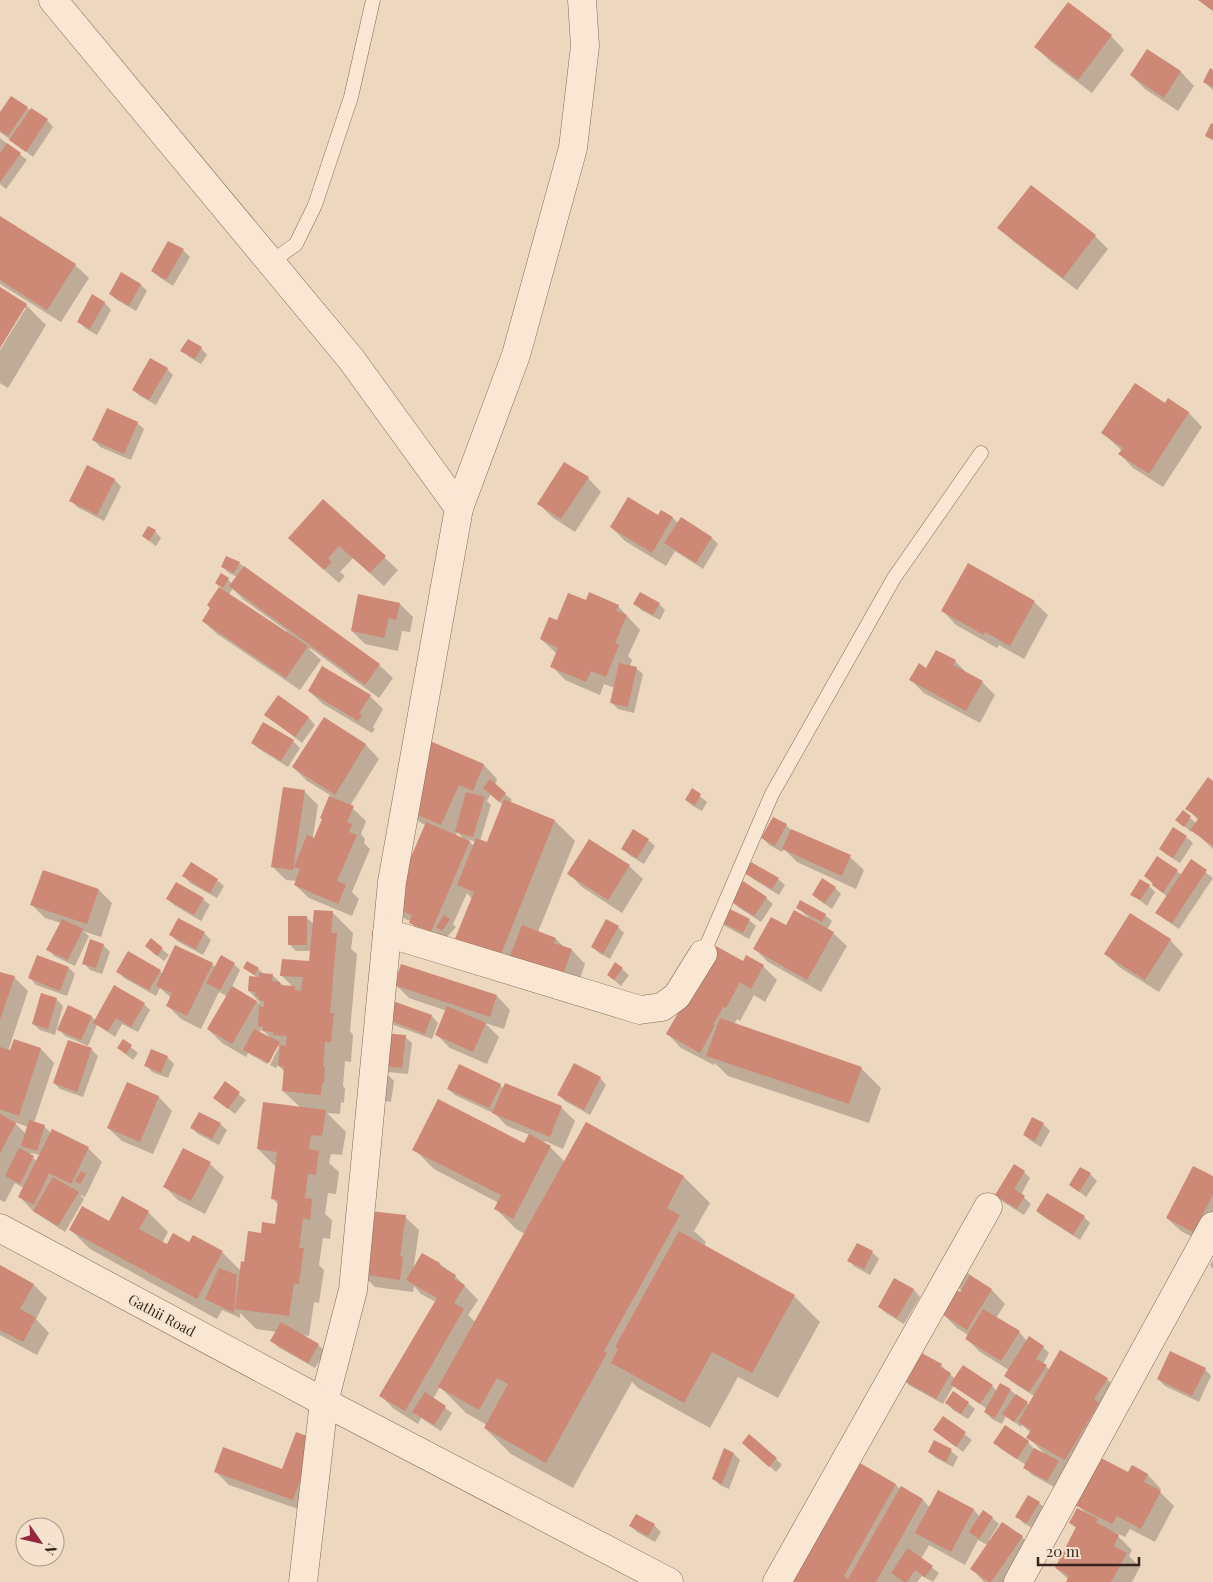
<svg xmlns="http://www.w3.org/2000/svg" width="1213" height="1582" font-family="'Playfair Display',serif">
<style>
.shadow{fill:#0003;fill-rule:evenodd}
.building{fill:#cd8975}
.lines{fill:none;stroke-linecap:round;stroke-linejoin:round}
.lane-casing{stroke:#876857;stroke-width:15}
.street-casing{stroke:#876857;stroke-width:29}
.lane{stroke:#f9e6d3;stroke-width:14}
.street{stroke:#f9e6d3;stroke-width:28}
.labels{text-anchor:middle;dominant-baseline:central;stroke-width:4;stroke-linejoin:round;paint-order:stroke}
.street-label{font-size:14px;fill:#37241c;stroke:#f6e3cf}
</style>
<rect width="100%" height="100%" fill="#eed7bf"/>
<!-- shadow -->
<g class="shadow">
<polygon points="1111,36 1124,50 1092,93 1050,61 1036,47"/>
<polygon points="1147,51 1181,72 1194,86 1178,111 1145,89 1131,75"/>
<polygon points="1213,71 1213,90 1204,82"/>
<polygon points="27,108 47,120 53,127 33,157 0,132 0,114"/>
<polygon points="0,138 27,160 6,189 0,184"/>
<polygon points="0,217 75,265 89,278 61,322 0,284"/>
<polygon points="999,228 1095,236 1108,249 1077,290 1013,241"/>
<polygon points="183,250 190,257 173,286 159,277 152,271"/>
<polygon points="121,274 141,285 147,291 136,311 117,300 110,294"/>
<polygon points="0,289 26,305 46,325 8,388 0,383 0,350 26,308 23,308 0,346"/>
<polygon points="93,296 105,303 111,310 97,335 85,328 78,321"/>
<polygon points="201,348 207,355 201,364 189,357 182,350"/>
<polygon points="167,369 173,375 156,405 140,396 133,390"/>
<polygon points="1169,400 1189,413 1202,427 1163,487 1133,468 1120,454 1122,451 1103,433 1166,405"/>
<polygon points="137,423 144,429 131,460 100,447 94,440"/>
<polygon points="88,467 115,480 121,487 104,521 77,507 71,500"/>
<polygon points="588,478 601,492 575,532 552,517 539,504"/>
<polygon points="323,500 398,570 384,586 353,558 340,572 345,576 339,583 303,551"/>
<polygon points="662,512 673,518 678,523 681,518 712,538 718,544 703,569 675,551 666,566 625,541 611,527 659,517"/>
<polygon points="155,531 161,538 156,546 143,536"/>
<path d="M239,563L379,665L393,678L379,698L310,648L309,649L321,660L300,690L217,634L203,621L224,591L216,583L228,579L232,584L237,577L229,573L222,566ZM233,589L244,600L287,631L286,633L228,595Z"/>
<polygon points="586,602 618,606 640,630 628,656 632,660 630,666 636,668 643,674 634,713 618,709 612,703 615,688 604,684 600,695 565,680 552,666 557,654 541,639 557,622"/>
<polygon points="1034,602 1048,615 1024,659 999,645 997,648 956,625 943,611"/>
<polygon points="400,604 413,617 410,632 402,631 398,651 365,644 352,631"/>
<polygon points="635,604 659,604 665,610 660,620 641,610"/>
<polygon points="955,661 968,674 982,682 995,695 980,723 924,693 911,680 927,669"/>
<polygon points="309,691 370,696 383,709 373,727 375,729 372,733 323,704"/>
<polygon points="278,697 309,718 315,725 302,743 266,715"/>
<polygon points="324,719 366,745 379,759 350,806 366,821 361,834 365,839 364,843 370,849 352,892 359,899 352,916 309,898 295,885 297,881 286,880 272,866 304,791 318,805 312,843 323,820 321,817 330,795 307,781 293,767"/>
<polygon points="293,741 300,748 288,767 259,749 252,743"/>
<path d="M431,743L484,765L497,779L495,785L512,800L510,803L555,821L575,841L538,932L556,939L565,948L572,950L585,964L576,991L474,966L472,899L467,893L453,924L456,927L448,936L444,945L424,936L410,922L411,921L405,919L392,905L426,825L421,823L408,810ZM491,794L503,805L487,844L480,841L491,805L487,801ZM457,832L464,839L456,836ZM467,839L476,842L474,846Z"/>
<polygon points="1213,783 1213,849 1193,830 1191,832 1177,820 1183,812 1196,823 1198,820 1187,808"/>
<polygon points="692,790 707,802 702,811 693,806 686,800"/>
<polygon points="786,825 792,831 850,857 864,870 856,889 797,862 784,849 782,852 769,845 763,838"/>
<polygon points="1186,837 1193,843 1180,863 1167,855 1160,849"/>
<polygon points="648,840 655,846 644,864 629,855 623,849"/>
<polygon points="1158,858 1182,875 1191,861 1213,878 1179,929 1164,919 1157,913 1168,897 1160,891 1145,876"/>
<polygon points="629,866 643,879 622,913 582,887 569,874"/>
<polygon points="43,871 99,890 112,903 101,937 83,931 89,936 75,966 54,956 48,949 61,923 45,918 32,905"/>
<polygon points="746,873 778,879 785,885 779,895 753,879"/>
<polygon points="184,876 217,880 224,886 217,898 190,883"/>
<polygon points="1149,886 1155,892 1147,906 1132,894"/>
<polygon points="835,888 841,894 832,909 820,901 813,895"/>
<polygon points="766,898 773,904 761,922 738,907 732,901"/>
<polygon points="168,899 203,899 210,905 201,921 174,905"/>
<polygon points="798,908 825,915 832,921 827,930 833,933 847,946 821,992 768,962 755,949 786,927 809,918"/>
<path d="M332,912L353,933L351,949L357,954L350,1031L353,1035L351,1062L345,1061L343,1086L345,1088L344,1103L341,1102L340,1114L327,1113L346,1132L342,1155L331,1154L329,1163L339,1172L336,1194L328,1193L325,1214L332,1220L330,1239L323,1238L319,1265L324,1270L319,1303L314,1302L309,1336L301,1335L318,1345L325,1351L315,1368L278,1347L272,1341L277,1332L256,1329L240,1313V1318L222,1310L217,1319L90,1249L70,1229L109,1223L148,1212L168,1232L162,1243L168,1246L189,1243L222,1252L241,1271L262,1234L276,1225L279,1205L272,1198L276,1167L258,1149L301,1108L283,1091L285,1072L278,1065L276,1068L270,1065L279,1047L277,1045L267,1064L248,1053L246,1057L222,1043L208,1029L228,997L219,992L201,1029L181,1019L167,1005L171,998L160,988L156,996L124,978L118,971H160L163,974L212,964L216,968L234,964L240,970L232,987L261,1004L249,991L258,978L245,968L258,969L264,974L272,975L284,986L293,987L282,976L310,962L311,951H296L289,944L307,918L314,924ZM262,1029L271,1038L259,1033Z"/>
<polygon points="718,920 749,920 756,926 749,939 725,926"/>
<polygon points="618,927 624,933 610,959 599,953 593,947"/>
<polygon points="204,933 211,940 203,955 177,941 171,935"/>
<polygon points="151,940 169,955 164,961 146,946"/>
<polygon points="1170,940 1183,954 1159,992 1119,967 1106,954"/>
<polygon points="103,945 110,952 102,974 90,970 84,963"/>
<polygon points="747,957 763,966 777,980 765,1002 754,995 740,1021 737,1019 734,1025 861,1068 881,1088 869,1123 728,1076 715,1063 714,1065 681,1048 668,1034 744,963"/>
<polygon points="402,966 497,996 510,1010 504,1029 485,1023 499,1037 487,1064 450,1048 436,1034 447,1011 409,998 396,985"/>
<polygon points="69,968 75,974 67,996 36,985 30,978"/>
<polygon points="622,969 629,975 621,986 608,975"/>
<path d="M0,973L14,977L28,991L8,1051L11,1052L15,1041L41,1049L54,1063L34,1123L44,1126L51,1133L88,1148L102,1162L85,1197L80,1195L84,1199L65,1232L33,1211L20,1197L24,1188L15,1183L5,1202L0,1200ZM14,1122L28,1127L26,1134ZM31,1153L40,1155L37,1161L29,1155Z"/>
<polygon points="56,999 63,1006 55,1035 40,1030 33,1024"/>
<polygon points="393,1002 432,1016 438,1023 432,1039 394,1025 387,1019"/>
<polygon points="144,1004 150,1010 138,1032 122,1024 115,1037 97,1025 88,1046 65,1036 59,1029 69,1007 92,1017 95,1020"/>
<polygon points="405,1037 412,1043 408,1074 387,1072 380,1065"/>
<polygon points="123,1041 138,1053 133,1060 118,1048"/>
<polygon points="91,1049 98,1056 83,1097 60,1089 54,1083"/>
<polygon points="167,1057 174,1064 168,1078 152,1072 146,1065"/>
<polygon points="387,1074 394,1081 391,1102 380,1100"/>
<polygon points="600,1078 606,1085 590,1115 565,1101 559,1095"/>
<polygon points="225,1083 246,1100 235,1114 215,1098"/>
<polygon points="127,1084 159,1097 172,1111 153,1154 122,1141 108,1128"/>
<polygon points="500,1085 504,1089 561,1107 575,1121 563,1149 545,1141 544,1143 550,1147 565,1162 587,1123 684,1177 710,1203 694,1231 706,1242 704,1246 794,1296 820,1322 778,1398 738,1377 710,1428 638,1388 632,1382 573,1488 511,1454 485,1428 487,1425 466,1413 440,1387 433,1399 452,1413 441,1431 421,1418 418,1424 394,1409 381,1396 436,1302 421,1294 414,1286 413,1292 375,1287 362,1274 405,1217 419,1230 413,1272 423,1255 440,1264 455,1276 478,1300 468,1315 476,1323 525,1234 516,1229 496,1209 499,1203 434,1169 414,1149 525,1145 530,1135 507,1126 495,1114 455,1095 448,1089"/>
<polygon points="220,1124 227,1130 219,1145 198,1134 192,1128"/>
<polygon points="1043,1124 1050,1131 1041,1147 1031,1141 1024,1135"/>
<polygon points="183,1150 210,1164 224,1177 205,1214 178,1200 164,1186"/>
<polygon points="1024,1172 1030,1178 1021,1195 1031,1204 1024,1215 1003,1202 996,1195"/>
<polygon points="1090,1174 1097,1181 1086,1197 1071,1185"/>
<polygon points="1213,1178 1213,1233 1207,1245 1181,1231 1167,1218"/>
<polygon points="1037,1211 1084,1217 1090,1223 1080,1240 1044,1217"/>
<polygon points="872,1252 879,1259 870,1275 855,1267 849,1261"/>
<polygon points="1213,1260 1213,1269 1210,1265"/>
<polygon points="0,1266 34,1285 47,1298 36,1319 49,1333 37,1355 0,1335"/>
<polygon points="962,1268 974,1278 974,1279 992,1290 1005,1304 996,1318 1019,1332 1027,1341 1043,1347 1049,1353 1043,1364 1050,1370 1107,1379 1127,1399 1086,1480 1065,1467 1054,1487 1031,1474 1025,1467 1026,1465 1001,1449 995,1443 1028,1442 1034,1449 1045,1454 1028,1437 1031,1433 1022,1425 1021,1427 1006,1416 1002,1424 992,1419 985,1412 987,1409 954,1385 943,1404 909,1385 903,1379 941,1365 955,1379 992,1386 997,1391 1010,1390 1029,1405 1034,1396 1012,1382 1005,1376 1009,1370 980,1352 966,1338 968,1335 957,1328 943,1314 962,1291 953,1283"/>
<polygon points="895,1279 914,1290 920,1297 904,1324 886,1313 879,1306"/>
<polygon points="1205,1369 1211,1376 1199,1402 1165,1386 1158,1379"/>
<polygon points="953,1393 968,1403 975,1409 968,1419 953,1410 947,1403"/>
<polygon points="944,1418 972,1440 963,1452 935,1430"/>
<polygon points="296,1433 307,1512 229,1485 215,1471 283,1470"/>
<polygon points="750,1449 776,1459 782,1465 776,1472"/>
<polygon points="951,1451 958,1457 953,1467 936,1458 929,1452"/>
<polygon points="734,1454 740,1460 729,1489 720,1485 713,1479"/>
<polygon points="860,1465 896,1485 901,1490 902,1488 923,1500 930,1508 939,1492 974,1510 980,1517 992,1518 999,1524 989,1540 991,1541 1022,1537 1035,1550 1014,1582 984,1582 972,1569 988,1545 978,1540 965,1565 929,1545 921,1559 939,1573 933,1582 922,1576 917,1582 794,1582"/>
<polygon points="1132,1467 1148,1475 1161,1489 1159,1491 1174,1506 1155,1542 1130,1529 1125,1537 1114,1532 1132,1550 1129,1556 1140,1567 1132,1582 1067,1582 1069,1580 1056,1568 1077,1529 1071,1523 1087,1514 1077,1505 1128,1474"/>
<polygon points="1039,1503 1046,1509 1034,1529 1023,1523 1017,1516"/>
<polygon points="630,1525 654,1525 661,1532 655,1542 637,1532"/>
</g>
<!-- building -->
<g class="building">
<polygon points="1198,0 1213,0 1213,11"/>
<polygon points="1068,2 1112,35 1078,80 1034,47"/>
<polygon points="1147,49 1181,71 1164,98 1130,75"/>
<polygon points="1210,68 1213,70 1213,87 1203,82"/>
<polygon points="11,96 28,107 8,136 0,131 0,112"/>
<polygon points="31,108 48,119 26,152 9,140"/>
<polygon points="1211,123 1213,124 1213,140 1205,136"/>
<polygon points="7,143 21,153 0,182 0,153"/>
<polygon points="1031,185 1096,235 1063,278 997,228"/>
<polygon points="0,216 76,264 47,310 0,280"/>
<polygon points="168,241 184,249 166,280 151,271"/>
<polygon points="121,272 141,284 129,306 109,294"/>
<polygon points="0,287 27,304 0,348"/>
<polygon points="92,294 105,302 90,329 77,322"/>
<polygon points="188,339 202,347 195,359 180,351"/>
<polygon points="150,358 168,368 149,400 132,390"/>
<polygon points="1135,383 1165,403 1168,398 1189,412 1149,474 1118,454 1123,448 1101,433"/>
<polygon points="107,408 138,422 124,454 92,440"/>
<polygon points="564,462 589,477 561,519 537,504"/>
<polygon points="87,465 115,479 97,515 69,501"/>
<polygon points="628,497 658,515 661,510 673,517 652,553 610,527"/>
<polygon points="323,499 386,556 370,573 339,546 328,558 332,562 324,570 288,538"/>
<polygon points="681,517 712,537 696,563 664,543"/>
<polygon points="148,526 156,530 149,541 142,536"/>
<polygon points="226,556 240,562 234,573 221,567"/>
<polygon points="968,563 1035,601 1010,646 985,632 984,635 941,611"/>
<polygon points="244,566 380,664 365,685 229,586"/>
<polygon points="221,573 229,578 223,588 215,583"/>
<polygon points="219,587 308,646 286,678 202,621 210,608 207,605"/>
<polygon points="589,592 619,605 616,611 627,615 615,643 619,645 606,677 591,671 586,682 550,667 558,648 540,639 549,617 557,620 568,593 586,600"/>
<polygon points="640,592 660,603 653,615 633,604"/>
<polygon points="358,594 400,603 396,620 389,618 384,638 351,631"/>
<polygon points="936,650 956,660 953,665 983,681 966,711 909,680 919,663 926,668"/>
<polygon points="619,663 637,667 628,707 610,703"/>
<polygon points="322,666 371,695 359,713 362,715 358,721 308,691"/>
<polygon points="278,695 309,717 295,737 264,715"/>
<polygon points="324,717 366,744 335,795 292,767"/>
<polygon points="263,722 294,740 281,761 251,743"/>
<polygon points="430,741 484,764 473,791 459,785 441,825 406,810"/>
<polygon points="1208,777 1213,781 1213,846 1190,830 1199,818 1185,809"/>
<polygon points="490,779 506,793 499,802 483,788"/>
<polygon points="283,787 305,790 293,870 271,867"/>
<polygon points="692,788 701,794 695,805 685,800"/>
<polygon points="466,792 485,797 473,837 455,832"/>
<polygon points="329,796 354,806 347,822 352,824 349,832 357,835 337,881 346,885 338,904 294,885 300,869 294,867 307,835 314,838 322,819 320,818"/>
<polygon points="504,799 555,820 497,964 452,946 474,892 457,885 476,838 487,842"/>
<polygon points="1183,810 1191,816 1184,827 1175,820"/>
<polygon points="773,817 787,824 775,846 761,838"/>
<polygon points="426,822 470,841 431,932 409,923 412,915 390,906"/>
<polygon points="1173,827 1187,836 1173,858 1159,849"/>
<polygon points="633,829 649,839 637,858 621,849"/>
<polygon points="791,829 851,855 842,876 782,849"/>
<polygon points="589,839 630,865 608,900 567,874"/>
<polygon points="1157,856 1178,870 1163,893 1152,885 1153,883 1144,876"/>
<polygon points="1191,859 1207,870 1172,923 1155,913"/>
<polygon points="191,862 218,879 210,893 182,876"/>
<polygon points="751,862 779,878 772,889 744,873"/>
<polygon points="43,870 99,889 87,924 30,905"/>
<polygon points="822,878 836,887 825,903 812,895"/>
<polygon points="1140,879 1150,885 1140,900 1130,895"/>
<polygon points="743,881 767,897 754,916 730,901"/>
<polygon points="176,882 204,898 194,915 166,899"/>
<polygon points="800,900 826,914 822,922 796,908"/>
<polygon points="724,906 750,919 743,933 717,920"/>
<polygon points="314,910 333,911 331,933 337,933 330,1013 334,1013 331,1042 325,1042 323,1067 325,1067 324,1083 322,1083 321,1095 282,1091 284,1067 278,1066 280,1045 286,1046 287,1036 273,1035 273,1032 262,1031 263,1027 258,1026 259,1006 264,1007 264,1001 259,1000 259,997 255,996 256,992 248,991 249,976 259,977 259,973 273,974 272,981 280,982 280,985 295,986 295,990 301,991 303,977 280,976 282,959 309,961"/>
<polygon points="794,910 834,932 807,980 753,949 771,917 786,925"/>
<polygon points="1130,913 1171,939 1145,980 1104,954"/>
<polygon points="444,915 450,919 442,931 436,927"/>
<rect x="288" y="916" width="19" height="29"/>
<polygon points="178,918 205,932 196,949 169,935"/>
<polygon points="62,919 83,929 68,960 46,950"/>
<polygon points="606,919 619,926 603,954 591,947"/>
<polygon points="522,925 556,938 554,943 572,949 562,978 509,959"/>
<polygon points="151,938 163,948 157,956 145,946"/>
<polygon points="90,939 104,944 96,968 82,964"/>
<polygon points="175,945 213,963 187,1016 166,1006 172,993 156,986"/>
<polygon points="716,946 743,961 746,955 764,965 751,989 740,982 726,1008 723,1007 713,1025 715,1025 700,1053 666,1034"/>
<polygon points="128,951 161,970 149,990 116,972"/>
<polygon points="37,955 69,967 60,991 28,978"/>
<polygon points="221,955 235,963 220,990 206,983"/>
<polygon points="247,961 259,968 254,975 243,968"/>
<polygon points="615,962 623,968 614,980 607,975"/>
<polygon points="401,964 497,995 490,1017 394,985"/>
<polygon points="0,972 15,976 0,1020"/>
<polygon points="114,985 145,1003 131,1027 116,1018 108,1031 93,1023"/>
<polygon points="232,986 257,1001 232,1044 207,1029"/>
<polygon points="41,993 57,998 48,1029 32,1024"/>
<polygon points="393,1001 432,1015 425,1034 386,1019"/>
<polygon points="68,1005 92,1016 81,1040 57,1030"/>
<polygon points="447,1006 486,1023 473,1052 435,1035"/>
<polygon points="720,1018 862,1067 849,1104 706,1056"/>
<polygon points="254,1029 280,1042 269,1063 243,1050"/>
<polygon points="383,1033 406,1035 402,1068 379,1066"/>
<polygon points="14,1039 41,1048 19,1116 0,1109 0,1047 10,1050"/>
<polygon points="123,1039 132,1045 126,1054 117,1048"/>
<polygon points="68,1040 92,1048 77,1092 53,1083"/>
<polygon points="151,1049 168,1056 161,1073 144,1066"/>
<polygon points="574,1063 601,1077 584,1110 557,1095"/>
<polygon points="459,1064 501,1084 489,1108 447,1089"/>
<polygon points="225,1081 240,1092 228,1109 213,1098"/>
<polygon points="127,1082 159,1096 140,1142 107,1128"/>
<polygon points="505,1083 562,1106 550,1137 492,1113"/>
<polygon points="438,1099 524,1143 529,1134 551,1146 513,1219 494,1209 501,1195 412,1150"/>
<polygon points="263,1102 326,1110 322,1136 311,1135 309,1149 319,1151 316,1175 308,1174 305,1198 312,1199 310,1220 303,1218 299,1248 304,1248 299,1284 294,1283 289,1316 235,1309 241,1261 244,1262 248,1231 261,1233 262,1222 275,1224 278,1200 271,1199 277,1152 257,1149"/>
<polygon points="199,1112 221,1123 212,1139 190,1128"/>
<polygon points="0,1114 16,1123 0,1153"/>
<polygon points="1032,1117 1044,1123 1035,1141 1023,1135"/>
<polygon points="29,1120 45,1125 37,1151 21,1146"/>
<polygon points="586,1122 684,1176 667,1208 680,1215 604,1351 607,1353 546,1463 484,1428 508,1384 497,1378 479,1410 438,1387"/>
<polygon points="52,1129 89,1147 71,1184 49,1173 34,1205 18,1197"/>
<polygon points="19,1148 34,1156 20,1184 5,1176"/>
<polygon points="183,1148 211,1162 191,1201 163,1187"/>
<polygon points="1014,1164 1025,1171 1014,1189 1025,1196 1017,1209 995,1195"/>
<polygon points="1193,1166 1213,1176 1213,1195 1193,1232 1166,1218"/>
<polygon points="1080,1167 1091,1173 1079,1192 1069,1185"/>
<polygon points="81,1171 86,1174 80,1184 75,1181"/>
<polygon points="53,1177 79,1192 58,1226 33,1211"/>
<polygon points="1047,1193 1085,1216 1073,1235 1036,1211"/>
<polygon points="122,1196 149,1211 139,1229 167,1244 173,1233 189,1242 193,1235 223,1251 197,1299 69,1230 82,1206 109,1221"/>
<polygon points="370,1211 406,1215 400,1256 403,1257 400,1280 361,1274"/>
<polygon points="679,1231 795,1295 752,1373 712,1352 684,1403 611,1363 618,1349 615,1347"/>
<polygon points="857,1243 873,1251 864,1269 847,1261"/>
<polygon points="422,1253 440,1263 439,1265 456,1275 454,1279 465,1285 454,1303 464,1309 405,1411 379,1396 437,1298 406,1280"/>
<polygon points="0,1265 34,1284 20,1309 36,1318 23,1342 0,1330"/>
<polygon points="219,1268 237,1275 234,1313 205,1299"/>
<polygon points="970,1275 992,1289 967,1330 942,1314 957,1290 960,1292"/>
<polygon points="894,1278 914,1289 897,1318 878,1307"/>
<polygon points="983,1309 1020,1331 1001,1361 965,1339"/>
<polygon points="281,1322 319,1344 308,1363 270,1341"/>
<polygon points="1029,1336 1044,1346 1036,1359 1047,1365 1029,1392 1004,1376"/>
<polygon points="1060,1350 1108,1378 1094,1399 1099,1403 1065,1460 1026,1438 1031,1430 1018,1422"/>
<polygon points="918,1351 942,1364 940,1367 951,1373 936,1399 901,1379"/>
<polygon points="1170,1351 1206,1368 1192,1396 1157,1379"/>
<polygon points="963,1365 993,1385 980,1404 950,1384"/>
<polygon points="1000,1383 1011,1389 995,1418 984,1412"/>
<polygon points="953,1391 969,1402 961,1414 945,1403"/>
<polygon points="425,1392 446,1406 434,1425 412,1412"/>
<polygon points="1016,1394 1028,1402 1014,1422 1002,1414"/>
<polygon points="943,1416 966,1432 956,1447 933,1430"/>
<polygon points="1005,1425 1029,1441 1017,1459 993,1443"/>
<polygon points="296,1432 315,1439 293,1500 214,1472 223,1447 282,1469"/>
<polygon points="749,1434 777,1458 769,1467 742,1443"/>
<polygon points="934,1440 952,1449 946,1462 928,1452"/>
<polygon points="724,1448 734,1453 722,1484 712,1479"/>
<polygon points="1034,1448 1059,1461 1047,1481 1023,1468"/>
<polygon points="1101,1458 1128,1472 1132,1465 1148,1474 1144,1482 1161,1491 1141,1529 1117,1516 1112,1524 1075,1505"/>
<polygon points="860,1463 896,1484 844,1576 848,1579 901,1486 923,1499 876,1582 792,1582"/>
<polygon points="938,1490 974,1509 951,1552 915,1533"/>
<polygon points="1028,1495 1040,1502 1027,1523 1015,1517"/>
<polygon points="1077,1508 1098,1519 1096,1522 1119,1535 1114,1546 1127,1553 1111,1582 1066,1582 1069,1576 1055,1568 1076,1527 1069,1523"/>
<polygon points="983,1510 993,1517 979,1539 969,1532"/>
<polygon points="636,1514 655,1524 648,1536 629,1526"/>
<polygon points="1002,1522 1023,1536 991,1582 989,1582 970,1569"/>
<polygon points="908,1548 933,1566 925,1577 915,1570 907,1582 904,1582 891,1573"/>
</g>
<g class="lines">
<defs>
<g id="lane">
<polyline points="271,262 296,244 315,205 351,97 373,0"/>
<polyline points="703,954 772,794 894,578 981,453"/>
</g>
<g id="street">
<polyline points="53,0 351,359 459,508 392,882 353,1290 324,1402 303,1582"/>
<polyline points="459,508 516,355 573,148 585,46 582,0"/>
<polyline points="387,933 640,1010 662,1007 677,996 703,954"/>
<polyline points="0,1228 324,1402 669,1582"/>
<polyline points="777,1582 988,1207"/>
<polyline points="1018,1582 1213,1226"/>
</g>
</defs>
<!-- lane casing -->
<use href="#lane" class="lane-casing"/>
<!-- street casing -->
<use href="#street" class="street-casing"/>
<!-- lane -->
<use href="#lane" class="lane"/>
<!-- street -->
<use href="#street" class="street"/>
</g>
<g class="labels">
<!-- street labels -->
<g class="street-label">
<text transform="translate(162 1315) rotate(28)">Gathii Road</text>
</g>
</g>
<!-- north arrow -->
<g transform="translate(40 1542) rotate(124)"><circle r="24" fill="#f6e3cf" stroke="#aa9787"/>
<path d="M0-4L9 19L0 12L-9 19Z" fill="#97263d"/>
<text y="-8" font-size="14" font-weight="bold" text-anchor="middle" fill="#37241c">N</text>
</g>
<!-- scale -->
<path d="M1038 1557v8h101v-8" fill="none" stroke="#37241c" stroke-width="2.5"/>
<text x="1046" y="1557" font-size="15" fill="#37241c" stroke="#f6e3cf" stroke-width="4" paint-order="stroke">20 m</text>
</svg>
